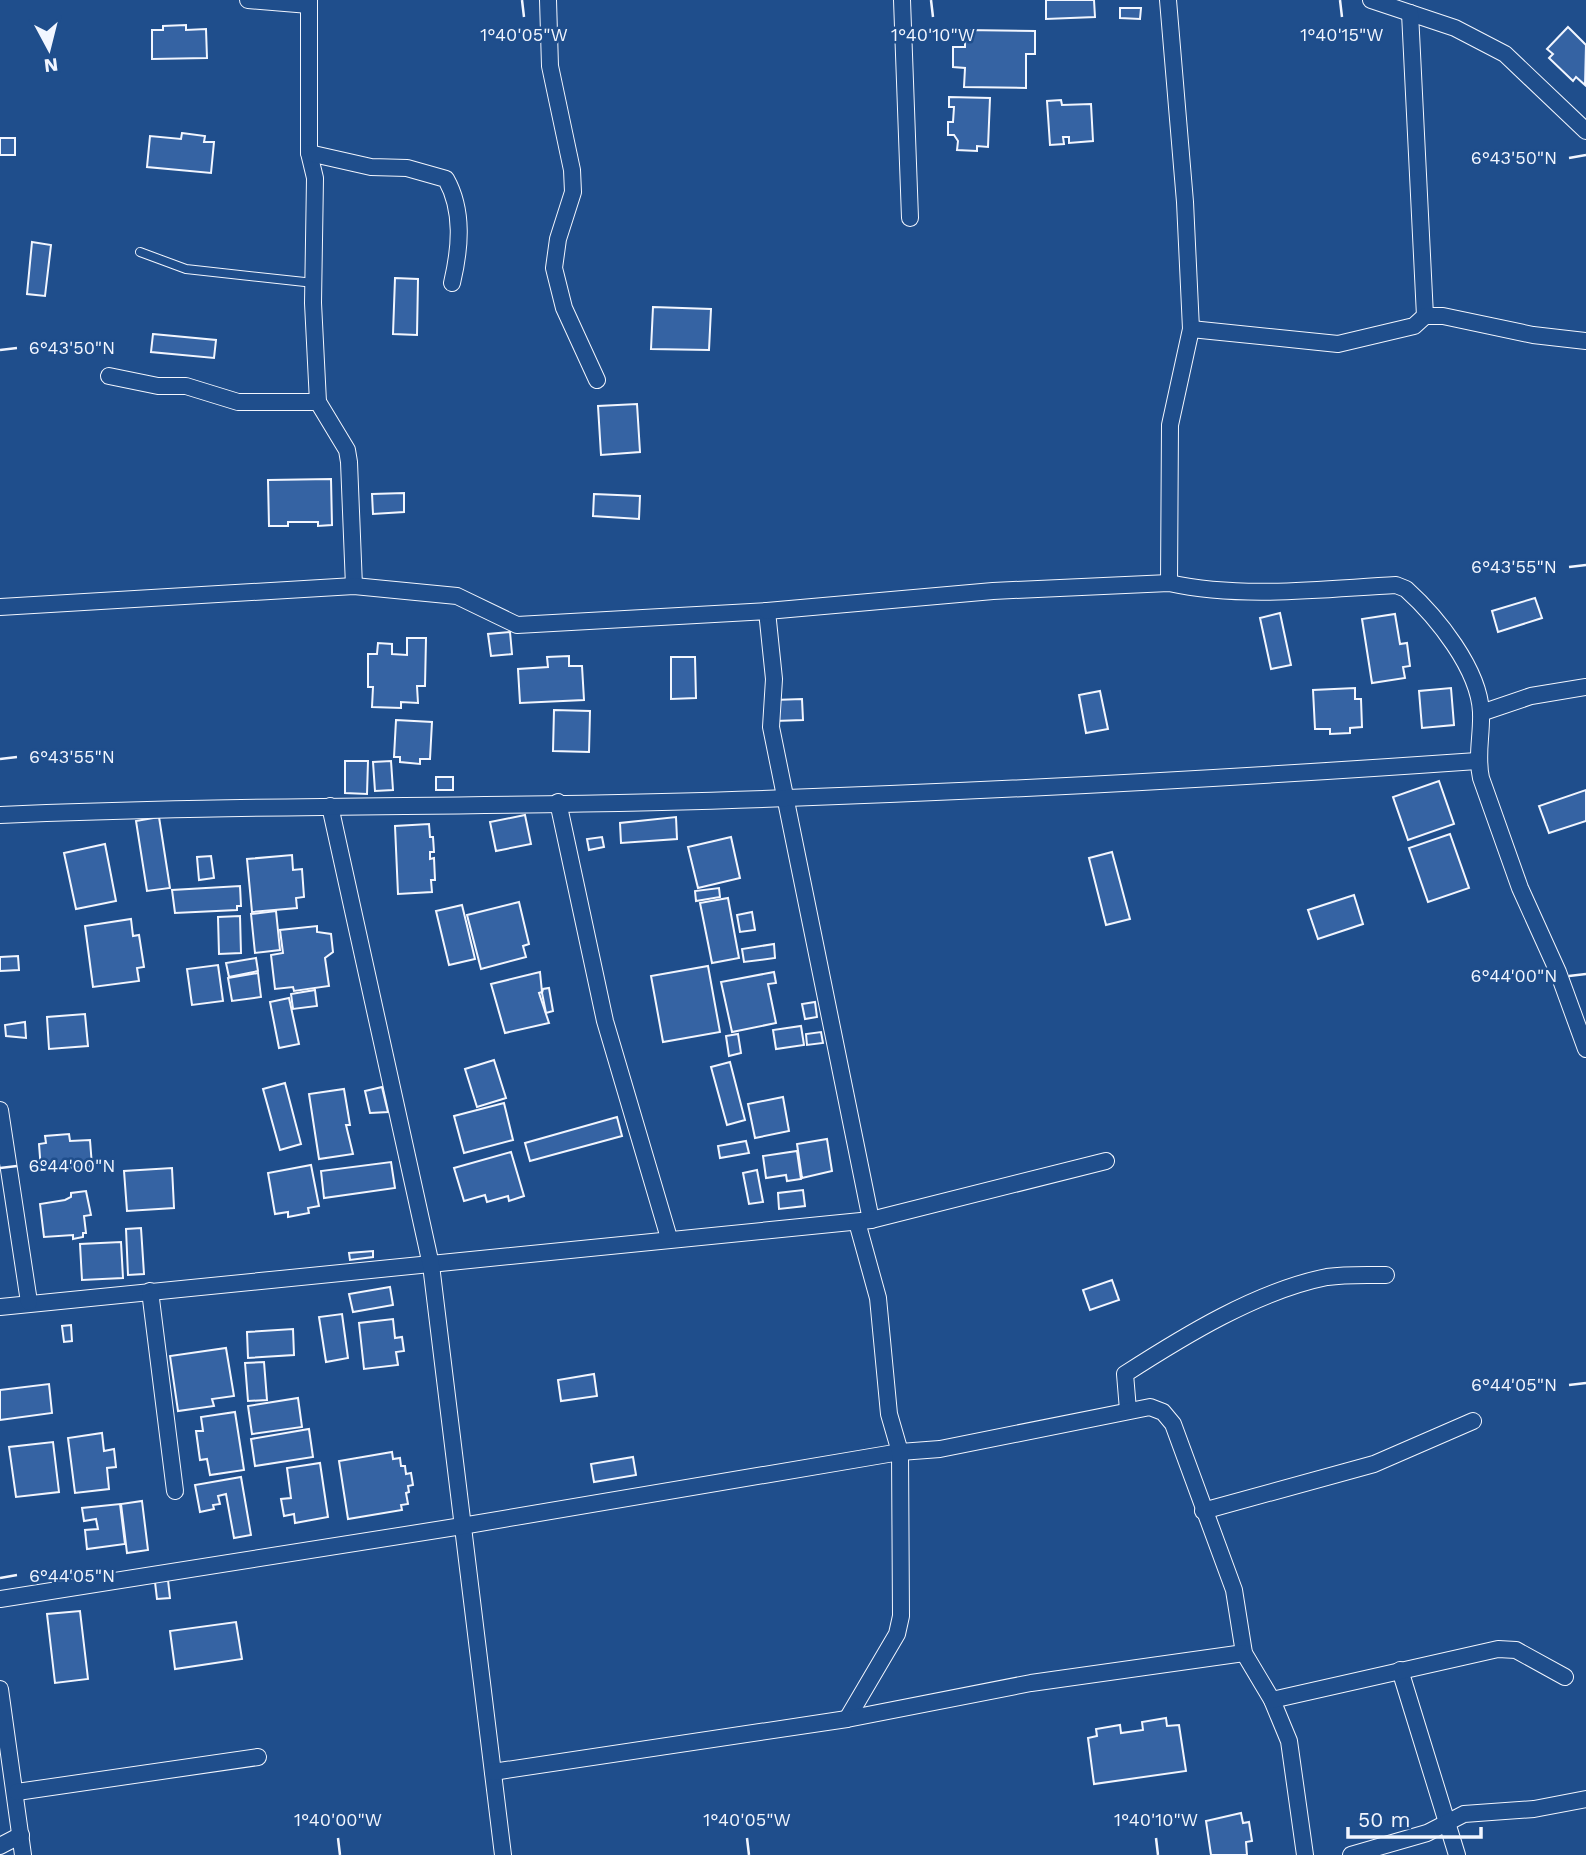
<svg xmlns="http://www.w3.org/2000/svg" width="1586" height="1855" font-family="'Work Sans',sans-serif">
<style>
.building{fill:#3563a3;stroke:#f2f6ff;stroke-width:2}
.lines{fill:none;stroke-linecap:round;stroke-linejoin:round}
.lane-casing{stroke:#f2f6ff;stroke-width:10}
.street-casing{stroke:#f2f6ff;stroke-width:18}
.lane{stroke:#1f4e8c;stroke-width:8}
.street{stroke:#1f4e8c;stroke-width:16}
.ticks{fill:none;stroke:#f2f6ff;stroke-width:2.5}
.ticks-label{font-size:18px;text-anchor:middle;fill:#f2f6ff;stroke:#1f4e8c;stroke-width:5;stroke-linejoin:round;paint-order:stroke}
</style>
<rect width="100%" height="100%" fill="#1f4e8c"/>
<!-- building -->
<g class="building">
<polygon points="1046,0 1094,0 1095,17 1046,19"/>
<polygon points="1120,8 1141,8 1140,19 1120,18"/>
<polygon points="186,25 186,30 206,29 207,58 152,59 152,30 163,30 163,26"/>
<polygon points="1568,27 1586,45 1585,85 1576,77 1573,81 1549,58 1553,54 1547,49"/>
<polygon points="965,30 1035,31 1035,54 1026,54 1026,88 964,87 965,68 953,67 953,47 965,47"/>
<polygon points="949,97 990,98 988,147 977,146 977,151 957,150 958,141 954,135 948,135 948,122 953,122 954,107 949,107"/>
<polygon points="1061,100 1062,105 1091,104 1093,141 1069,143 1069,137 1063,137 1064,144 1050,145 1047,101"/>
<polygon points="182,133 205,136 204,142 214,142 211,173 147,167 150,136 181,139"/>
<rect x="0" y="138" width="15" height="17"/>
<polygon points="32,242 51,245 45,296 27,294"/>
<polygon points="395,278 418,279 417,335 393,334"/>
<polygon points="653,307 711,309 709,350 651,349"/>
<polygon points="153,334 216,340 214,358 151,352"/>
<polygon points="637,404 640,452 601,455 598,406"/>
<polygon points="331,479 332,525 318,526 318,522 288,522 288,526 269,526 268,480"/>
<polygon points="404,493 404,512 373,514 372,494"/>
<polygon points="594,494 640,496 639,519 593,516"/>
<polygon points="1535,598 1542,618 1498,632 1492,611"/>
<polygon points="1280,613 1291,665 1271,669 1260,618"/>
<polygon points="1395,614 1400,644 1407,643 1410,666 1403,667 1405,678 1372,683 1362,619"/>
<polygon points="510,632 512,654 491,656 488,634"/>
<polygon points="407,638 426,638 425,686 417,686 418,703 401,702 401,708 372,707 373,687 368,687 368,654 377,654 378,643 392,644 392,654 407,655"/>
<polygon points="569,656 569,666 582,666 584,700 520,703 518,669 548,667 547,657"/>
<polygon points="671,657 695,657 696,698 671,699"/>
<polygon points="1355,688 1355,699 1361,699 1362,727 1350,728 1350,733 1330,734 1330,729 1315,729 1313,690"/>
<polygon points="1451,688 1454,725 1422,728 1419,691"/>
<polygon points="1100,691 1108,729 1086,733 1079,695"/>
<polygon points="802,699 803,720 775,721 774,700"/>
<polygon points="554,710 590,711 589,752 553,751"/>
<polygon points="396,720 432,722 430,759 420,759 420,764 400,762 400,757 394,757"/>
<polygon points="345,761 368,761 367,794 345,793"/>
<polygon points="391,761 393,790 375,791 373,762"/>
<rect x="436" y="777" width="17" height="13"/>
<polygon points="1439,781 1454,824 1408,840 1393,797"/>
<polygon points="1586,790 1586,821 1549,833 1539,806"/>
<polygon points="525,815 531,844 496,851 490,822"/>
<polygon points="159,817 170,888 147,891 136,821"/>
<polygon points="676,817 677,839 621,843 620,823"/>
<polygon points="429,824 430,837 433,837 434,852 430,852 430,859 434,858 435,880 431,880 432,892 398,894 395,826"/>
<polygon points="1450,834 1469,888 1428,902 1409,848"/>
<polygon points="602,837 604,847 589,850 587,839"/>
<polygon points="731,837 740,878 698,888 688,847"/>
<polygon points="105,844 116,901 76,909 64,853"/>
<polygon points="1112,852 1130,919 1106,925 1089,858"/>
<polygon points="292,855 293,870 302,869 304,897 296,898 297,908 252,912 247,859"/>
<polygon points="211,856 214,878 199,880 197,857"/>
<polygon points="240,886 241,906 237,906 237,910 175,913 172,890"/>
<polygon points="719,888 720,897 696,901 695,891"/>
<polygon points="1354,895 1363,924 1318,939 1308,910"/>
<polygon points="728,898 739,958 712,963 700,903"/>
<polygon points="519,902 529,944 523,946 526,957 481,969 467,915"/>
<polygon points="462,905 475,959 449,965 436,911"/>
<polygon points="276,911 280,950 255,953 251,914"/>
<polygon points="752,912 755,930 740,932 737,915"/>
<polygon points="240,916 241,953 219,954 218,917"/>
<polygon points="131,919 133,936 139,935 144,967 137,968 139,981 93,987 85,926"/>
<polygon points="317,926 317,932 331,934 333,952 325,958 329,986 294,991 293,987 275,989 271,955 283,953 280,930"/>
<polygon points="774,944 775,958 744,962 742,949"/>
<polygon points="18,956 19,970 0,971 0,957"/>
<polygon points="256,958 258,971 229,977 226,963"/>
<polygon points="218,965 223,1001 192,1005 187,969"/>
<polygon points="708,966 720,1032 663,1042 651,976"/>
<polygon points="540,972 542,992 539,993 549,1023 505,1033 491,984"/>
<polygon points="774,972 776,983 768,984 776,1023 732,1032 721,982"/>
<polygon points="258,973 261,997 232,1001 228,978"/>
<polygon points="549,988 553,1011 546,1013 542,993 543,989"/>
<polygon points="315,990 317,1006 293,1009 291,994"/>
<polygon points="289,998 299,1044 279,1048 270,1002"/>
<polygon points="815,1002 817,1017 805,1019 802,1004"/>
<polygon points="85,1014 88,1046 49,1049 47,1017"/>
<polygon points="25,1022 26,1038 6,1036 5,1025"/>
<polygon points="801,1026 804,1045 776,1049 773,1030"/>
<polygon points="821,1032 823,1043 807,1045 806,1034"/>
<polygon points="738,1034 741,1053 729,1056 726,1036"/>
<polygon points="494,1060 506,1098 477,1107 465,1069"/>
<polygon points="730,1062 745,1120 727,1125 711,1067"/>
<polygon points="285,1083 301,1144 280,1150 263,1089"/>
<polygon points="382,1087 388,1112 370,1113 365,1091"/>
<polygon points="344,1089 350,1125 346,1125 353,1154 319,1159 309,1094"/>
<polygon points="783,1097 789,1131 755,1138 748,1104"/>
<polygon points="504,1103 513,1140 464,1153 454,1116"/>
<polygon points="617,1117 622,1136 530,1161 525,1143"/>
<polygon points="69,1134 70,1141 90,1140 92,1166 41,1170 39,1144 46,1143 45,1136"/>
<polygon points="827,1139 832,1171 802,1178 797,1144"/>
<polygon points="746,1141 749,1153 720,1158 718,1146"/>
<polygon points="797,1151 801,1179 787,1181 786,1175 766,1178 763,1156"/>
<polygon points="511,1152 524,1196 509,1201 508,1196 487,1202 485,1195 464,1201 454,1168"/>
<polygon points="391,1162 395,1188 324,1198 321,1171"/>
<polygon points="311,1165 319,1206 308,1208 309,1213 288,1217 288,1212 275,1214 268,1173"/>
<polygon points="172,1168 174,1208 127,1211 124,1171"/>
<polygon points="757,1170 763,1202 749,1204 743,1173"/>
<polygon points="803,1190 805,1206 779,1209 778,1193"/>
<polygon points="86,1191 91,1215 84,1216 86,1233 83,1233 83,1237 73,1239 73,1235 44,1237 40,1204 65,1200 71,1197 71,1193"/>
<polygon points="141,1228 144,1274 128,1275 126,1229"/>
<polygon points="121,1242 123,1278 82,1280 80,1244"/>
<polygon points="373,1251 373,1257 350,1260 349,1253"/>
<polygon points="1112,1280 1119,1300 1090,1310 1083,1290"/>
<polygon points="390,1287 393,1305 353,1312 349,1294"/>
<polygon points="342,1314 348,1358 326,1362 319,1317"/>
<polygon points="393,1319 395,1338 402,1337 404,1351 396,1352 398,1365 364,1369 359,1323"/>
<polygon points="71,1325 72,1341 64,1342 62,1326"/>
<polygon points="293,1329 294,1355 248,1358 247,1332"/>
<polygon points="226,1348 234,1396 212,1399 214,1406 178,1411 170,1356"/>
<polygon points="264,1362 267,1400 248,1401 245,1363"/>
<polygon points="594,1374 597,1396 561,1401 558,1380"/>
<polygon points="49,1384 52,1413 0,1420 0,1390"/>
<polygon points="298,1398 302,1427 252,1434 248,1406"/>
<polygon points="235,1412 244,1470 210,1475 207,1459 200,1460 196,1431 203,1431 201,1417"/>
<polygon points="309,1429 313,1457 255,1466 251,1439"/>
<polygon points="102,1433 104,1451 114,1449 116,1467 107,1468 109,1489 75,1493 68,1438"/>
<polygon points="53,1442 59,1492 16,1497 9,1447"/>
<polygon points="392,1452 393,1459 400,1458 401,1466 405,1466 406,1474 411,1473 413,1485 408,1486 409,1492 406,1493 408,1504 401,1505 402,1510 348,1519 339,1461"/>
<polygon points="633,1457 636,1475 594,1482 591,1464"/>
<polygon points="320,1463 328,1517 295,1523 294,1514 284,1516 281,1499 291,1498 287,1468"/>
<polygon points="241,1477 251,1535 234,1538 226,1494 218,1496 220,1504 213,1505 214,1509 200,1512 195,1485"/>
<polygon points="142,1501 148,1550 127,1553 121,1504"/>
<polygon points="120,1504 125,1544 87,1549 85,1530 98,1529 96,1519 84,1521 82,1508"/>
<polygon points="168,1580 170,1598 157,1599 155,1582"/>
<polygon points="80,1611 88,1679 55,1683 47,1614"/>
<polygon points="236,1622 242,1659 175,1669 170,1631"/>
<polygon points="1166,1718 1167,1726 1179,1725 1186,1771 1094,1784 1088,1738 1097,1736 1096,1729 1120,1725 1121,1733 1143,1730 1142,1722"/>
<polygon points="1241,1813 1243,1823 1249,1822 1252,1841 1246,1842 1247,1855 1211,1855 1206,1821"/>
</g>
<g class="lines">
<defs>
<polyline id="lane" points="140,252 186,269 314,283"/>
<g id="street">
<polyline points="248,0 309,5"/>
<polyline points="309,0 309,153 315,178 313,303 318,402 347,450 349,462 354,586"/>
<polyline points="548,0 550,66 572,170 573,192 558,239 554,268 564,308 597,380"/>
<polyline points="902,0 910,218"/>
<polyline points="1168,0 1185,202 1191,329 1170,425 1169,583"/>
<polyline points="1371,0 1455,28 1505,54 1586,131"/>
<polyline points="1410,13 1425,316"/>
<path d="M309,153L371,167L407,168L446,179C464,211 460,249 452,283"/>
<polyline points="1191,329 1338,344 1414,326 1425,316 1443,316 1533,335 1586,341"/>
<polyline points="109,376 158,386 186,386 238,402 318,402"/>
<polyline points="0,607 354,586 457,596 517,625 767,611 774,679 771,727 871,1220 0,1307"/>
<path d="M767,611L993,591L1169,583C1243,599 1321,589 1396,585L1406,589C1437,617 1479,669 1481,712C1482,735 1476,755 1481,778L1520,888L1558,972L1586,1049"/>
<polyline points="1481,713 1531,696 1586,687"/>
<polyline points="558,802 605,1021 669,1238"/>
<polyline points="330,806 431,1265 503,1855"/>
<path d="M0,815C262,803 525,809 787,798C1017,790 1248,777 1477,761"/>
<polyline points="0,1110 29,1302"/>
<polyline points="871,1220 1106,1161"/>
<polyline points="150,1291 175,1491"/>
<path d="M1128,1410L1125,1374C1184,1336 1257,1291 1327,1277C1347,1274 1367,1275 1386,1275"/>
<polyline points="1203,1511 1374,1464 1473,1421"/>
<polyline points="0,1599 462,1526 900,1452 940,1449 1150,1407 1163,1412 1173,1424 1234,1590 1244,1653 1272,1700 1289,1741 1305,1855"/>
<polyline points="1400,1670 1457,1855"/>
<polyline points="0,1689 23,1855"/>
<polyline points="1272,1700 1498,1649 1516,1650 1565,1677"/>
<polyline points="847,1719 897,1634 901,1616 900,1452 889,1414 878,1298 857,1222"/>
<polyline points="493,1772 847,1719 1031,1683 1244,1653"/>
<polyline points="17,1792 258,1757"/>
<polyline points="0,1846 21,1835"/>
<polyline points="1351,1855 1427,1833 1464,1814 1534,1809 1586,1799"/>
</g>
</defs>
<!-- lane casing -->
<use href="#lane" class="lane-casing"/>
<!-- street casing -->
<use href="#street" class="street-casing"/>
<!-- lane -->
<use href="#lane" class="lane"/>
<!-- street -->
<use href="#street" class="street"/>
</g>
<!-- ticks -->
<path class="ticks" d="M522,0L524,17M931,0L933,17M1340,0L1342,17M1569,158L1586,155M0,350L17,348M1569,567L1586,565M0,759L17,757M1569,976L1586,974M0,1168L17,1166M1569,1385L1586,1383M0,1578L17,1575M338,1838L340,1855M747,1838L749,1855M1156,1838L1158,1855"/>
<g class="ticks-label">
<text x="933" y="41">1°40'10"W</text>
<text x="524" y="41">1°40'05"W</text>
<text x="1342" y="41">1°40'15"W</text>
<text x="1514" y="164">6°43'50"N</text>
<text x="72" y="354">6°43'50"N</text>
<text x="1514" y="573">6°43'55"N</text>
<text x="72" y="763">6°43'55"N</text>
<text x="1514" y="982">6°44'00"N</text>
<text x="72" y="1172">6°44'00"N</text>
<text x="1514" y="1391">6°44'05"N</text>
<text x="72" y="1582">6°44'05"N</text>
<text x="338" y="1826">1°40'00"W</text>
<text x="747" y="1826">1°40'05"W</text>
<text x="1156" y="1826">1°40'10"W</text>
</g>
<!-- north arrow -->
<g transform="translate(49 49) rotate(173)" stroke="#1f4e8c" stroke-width="5" paint-order="stroke">
<path d="M0-5L12 26L0 18L-12 26Z" fill="#f2f6ff"/>
<text y="-10" font-size="19" font-weight="bold" text-anchor="middle" fill="#f2f6ff">N</text>
</g>
<!-- scale -->
<path d="M1348 1827v10h133v-10" fill="none" stroke="#f2f6ff" stroke-width="3.5"/>
<text x="1358" y="1827" font-size="21" fill="#f2f6ff" stroke="#1f4e8c" stroke-width="5" paint-order="stroke">50 m</text>
</svg>
